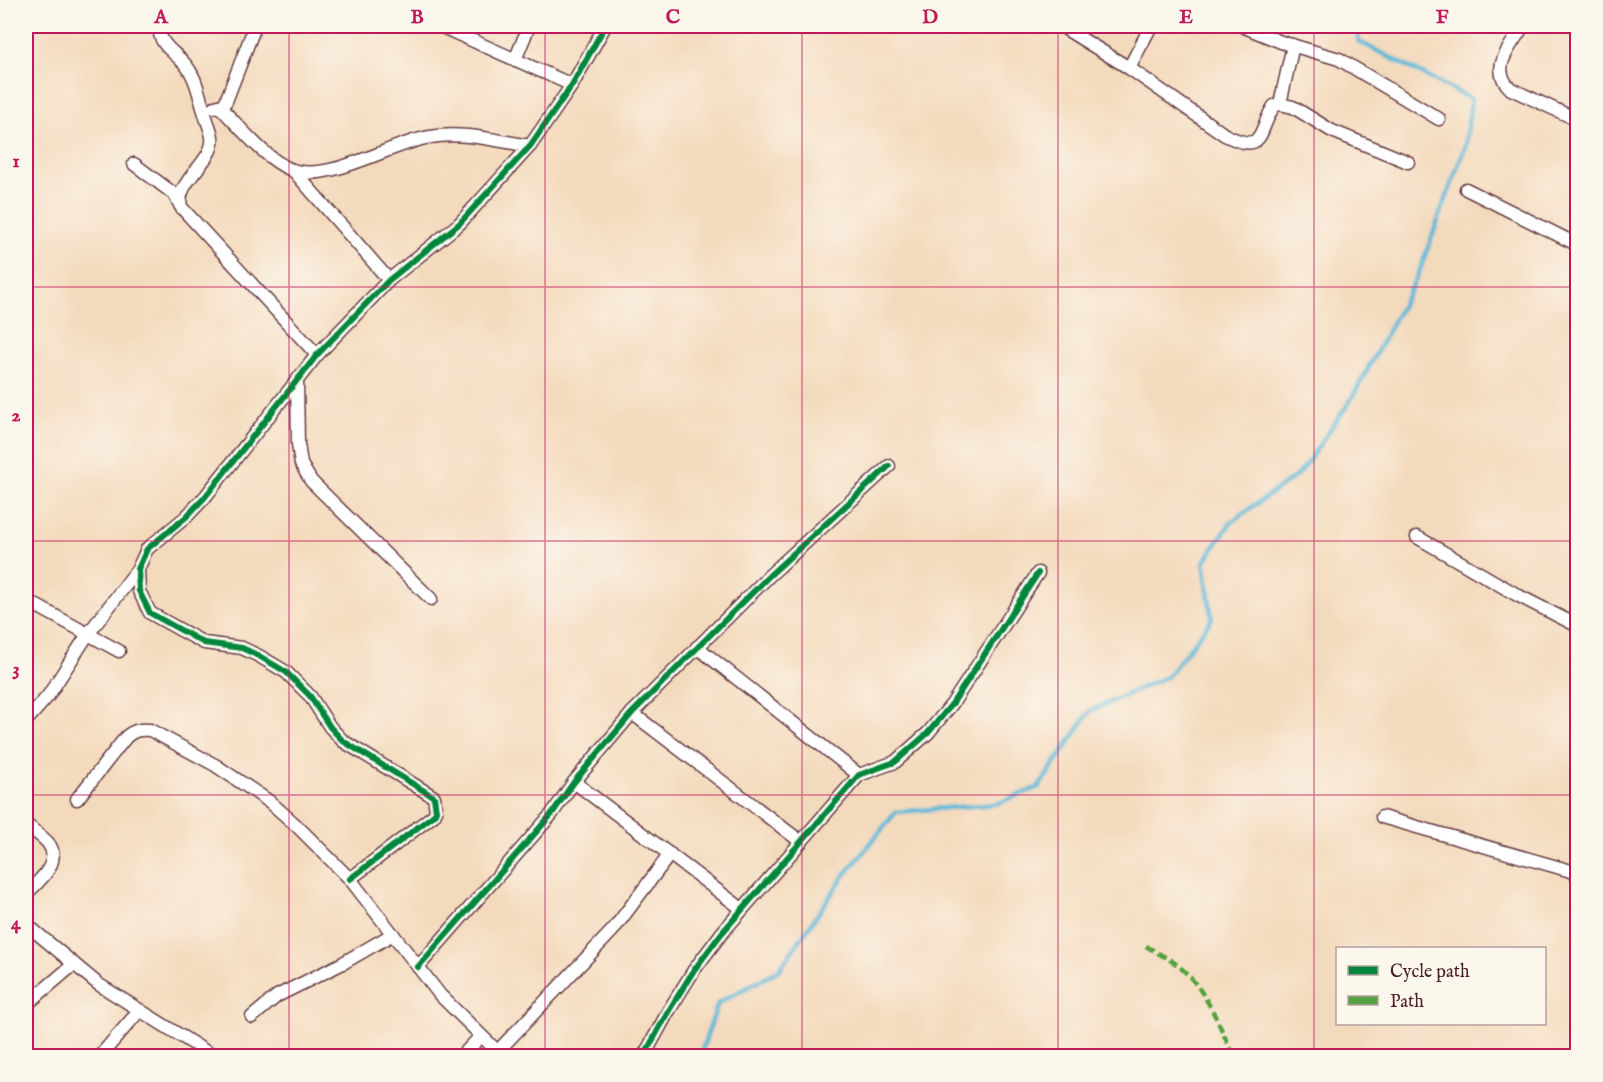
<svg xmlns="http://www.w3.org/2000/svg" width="1603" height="1082" font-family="'IM FELL English',serif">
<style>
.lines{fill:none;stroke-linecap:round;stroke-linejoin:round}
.stream{stroke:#5ab8d8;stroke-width:4.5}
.minor-casing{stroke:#643b41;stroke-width:15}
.minor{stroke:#fff;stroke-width:12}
.quiet{stroke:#56a243;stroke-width:4.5;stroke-dasharray:9 4.5;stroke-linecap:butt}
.cycleway-casing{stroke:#fbf7ec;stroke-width:10}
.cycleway{stroke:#00873e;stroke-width:6}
.grid{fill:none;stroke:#c2185b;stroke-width:1.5;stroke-opacity:0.55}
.neatline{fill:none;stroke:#c2185b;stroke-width:2}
.grid-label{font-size:20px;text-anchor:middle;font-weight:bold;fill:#c2185b}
</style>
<rect width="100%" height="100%" fill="#fbf7ec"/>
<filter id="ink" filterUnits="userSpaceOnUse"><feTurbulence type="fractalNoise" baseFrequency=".0167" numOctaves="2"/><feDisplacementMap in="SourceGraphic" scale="12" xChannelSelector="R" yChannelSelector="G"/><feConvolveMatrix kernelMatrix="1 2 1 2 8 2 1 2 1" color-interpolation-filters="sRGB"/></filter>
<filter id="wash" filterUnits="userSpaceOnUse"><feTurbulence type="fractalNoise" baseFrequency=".008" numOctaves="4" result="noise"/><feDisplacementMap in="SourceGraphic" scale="24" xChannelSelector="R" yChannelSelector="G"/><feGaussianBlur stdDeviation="1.35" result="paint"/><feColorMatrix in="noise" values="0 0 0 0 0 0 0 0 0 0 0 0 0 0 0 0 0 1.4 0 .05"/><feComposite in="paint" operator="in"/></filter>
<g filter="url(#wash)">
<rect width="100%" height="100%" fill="#f4dabd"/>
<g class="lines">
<!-- stream -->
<polyline class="stream" points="700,1056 718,1003 779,970 844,876 896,812 996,804 1039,787 1090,711 1168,676 1212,619 1204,562 1231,522 1300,473 1352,398 1418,275 1465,147 1471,99 1358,41 1360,26"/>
</g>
</g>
<g filter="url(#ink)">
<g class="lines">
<defs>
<g id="minor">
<path d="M160,26C157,43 173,51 184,63C197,77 199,97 205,114C207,122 211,129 212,137C216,161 174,181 181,207L317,355"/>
<polyline points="440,26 572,85"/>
<path d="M1061,26L1129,68L1225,135C1266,155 1257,132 1274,106L1280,104L1293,107L1332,131L1408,162"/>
<polyline points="1242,26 1281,42 1339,59 1439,119"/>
<path d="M1523,26C1511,47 1488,68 1511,89L1578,120"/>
<polyline points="515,60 529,26"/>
<polyline points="1129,68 1151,26"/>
<polyline points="1280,104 1293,45"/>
<polyline points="214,107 223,105 226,101 255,26"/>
<path d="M220,107C239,126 266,160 292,170C330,183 391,143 430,137C463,131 497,141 530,146"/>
<polyline points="134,164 174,194 180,205"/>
<polyline points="293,170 389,280"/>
<polyline points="1466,189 1578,245"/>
<polyline points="297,381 298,444 301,464 311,481 431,599"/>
<polyline points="1417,537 1519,596 1578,626"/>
<polyline points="26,600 119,651"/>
<polyline points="697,647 859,775"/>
<polyline points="632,713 800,841"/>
<polyline points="26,721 48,696 88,634 138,569"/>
<polyline points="574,782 742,909"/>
<path d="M77,799L126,737C134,730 140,729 150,730L215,765L270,802L297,826L350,879L440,995L502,1056"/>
<polyline points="1382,817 1578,873"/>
<path d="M26,824C32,830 42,836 48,843C63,862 38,882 26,894"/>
<polyline points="350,879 434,815 436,811 434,797 343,741 330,727 310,696 286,672 259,656 242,648 204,643 150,613 139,591 138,569 147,549 186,517 205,497 317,355 389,280 459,224 530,146 572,85 605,26"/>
<polyline points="26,924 98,984 213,1056"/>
<polyline points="418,967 551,815 574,782 632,713 770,575 889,466"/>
<polyline points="26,1005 73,965"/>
<polyline points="252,1017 277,996 343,963 393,934"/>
<polyline points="497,1052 613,930 670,854"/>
<polyline points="100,1056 139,1011"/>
<polyline points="462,1056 481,1036"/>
<polyline points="644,1056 668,1012 694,970 721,934 859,775 895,762 928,733 952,704 1038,573"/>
</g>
</defs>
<!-- minor casing -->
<use href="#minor" class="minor-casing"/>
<!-- minor -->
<use href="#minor" class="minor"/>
<!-- quiet -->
<path class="quiet" d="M1146,946C1157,953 1171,959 1181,968C1206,990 1220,1026 1233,1056"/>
<defs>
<g id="cycleway">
<polyline points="350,879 434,815 436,811 434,797 343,741 330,727 310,696 286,672 259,656 242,648 204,643 150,613 139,591 138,569 147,549 186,517 205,497 317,355 389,280 459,224 530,146 572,85 605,26"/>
<polyline points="418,967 551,815 574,782 632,713 770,575 889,466"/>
<polyline points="644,1056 668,1012 694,970 721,934 859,775 895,762 928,733 952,704 1038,573"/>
</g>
</defs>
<!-- cycleway casing -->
<use href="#cycleway" class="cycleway-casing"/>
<!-- cycleway -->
<use href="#cycleway" class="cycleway"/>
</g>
</g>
<!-- grid -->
<path class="grid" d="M289,26V1056M545,26V1056M802,26V1056M1058,26V1056M1314,26V1056M26,287H1578M26,541H1578M26,795H1578"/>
<!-- margin -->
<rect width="1603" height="1082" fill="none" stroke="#fbf7ec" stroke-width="66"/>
<!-- legend -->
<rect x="1336" y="947" width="210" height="78" fill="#fbf7ec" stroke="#b4a19f" stroke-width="1.5"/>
<rect x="1348" y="966" width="30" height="9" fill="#00873e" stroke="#b4a19f" stroke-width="1.5"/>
<text x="1390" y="977" font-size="18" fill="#4a1f2b">Cycle path</text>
<rect x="1348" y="996" width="30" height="9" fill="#56a243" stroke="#b4a19f" stroke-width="1.5"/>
<text x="1390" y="1007" font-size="18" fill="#4a1f2b">Path</text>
<rect x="33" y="33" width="1537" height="1016" class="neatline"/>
<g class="grid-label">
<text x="161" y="23">A</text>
<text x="417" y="23">B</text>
<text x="673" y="23">C</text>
<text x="930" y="23">D</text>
<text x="1186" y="23">E</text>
<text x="1442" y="23">F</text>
<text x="16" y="167">1</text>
<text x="16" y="421">2</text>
<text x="16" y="675">3</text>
<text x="16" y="929">4</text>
</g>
</svg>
